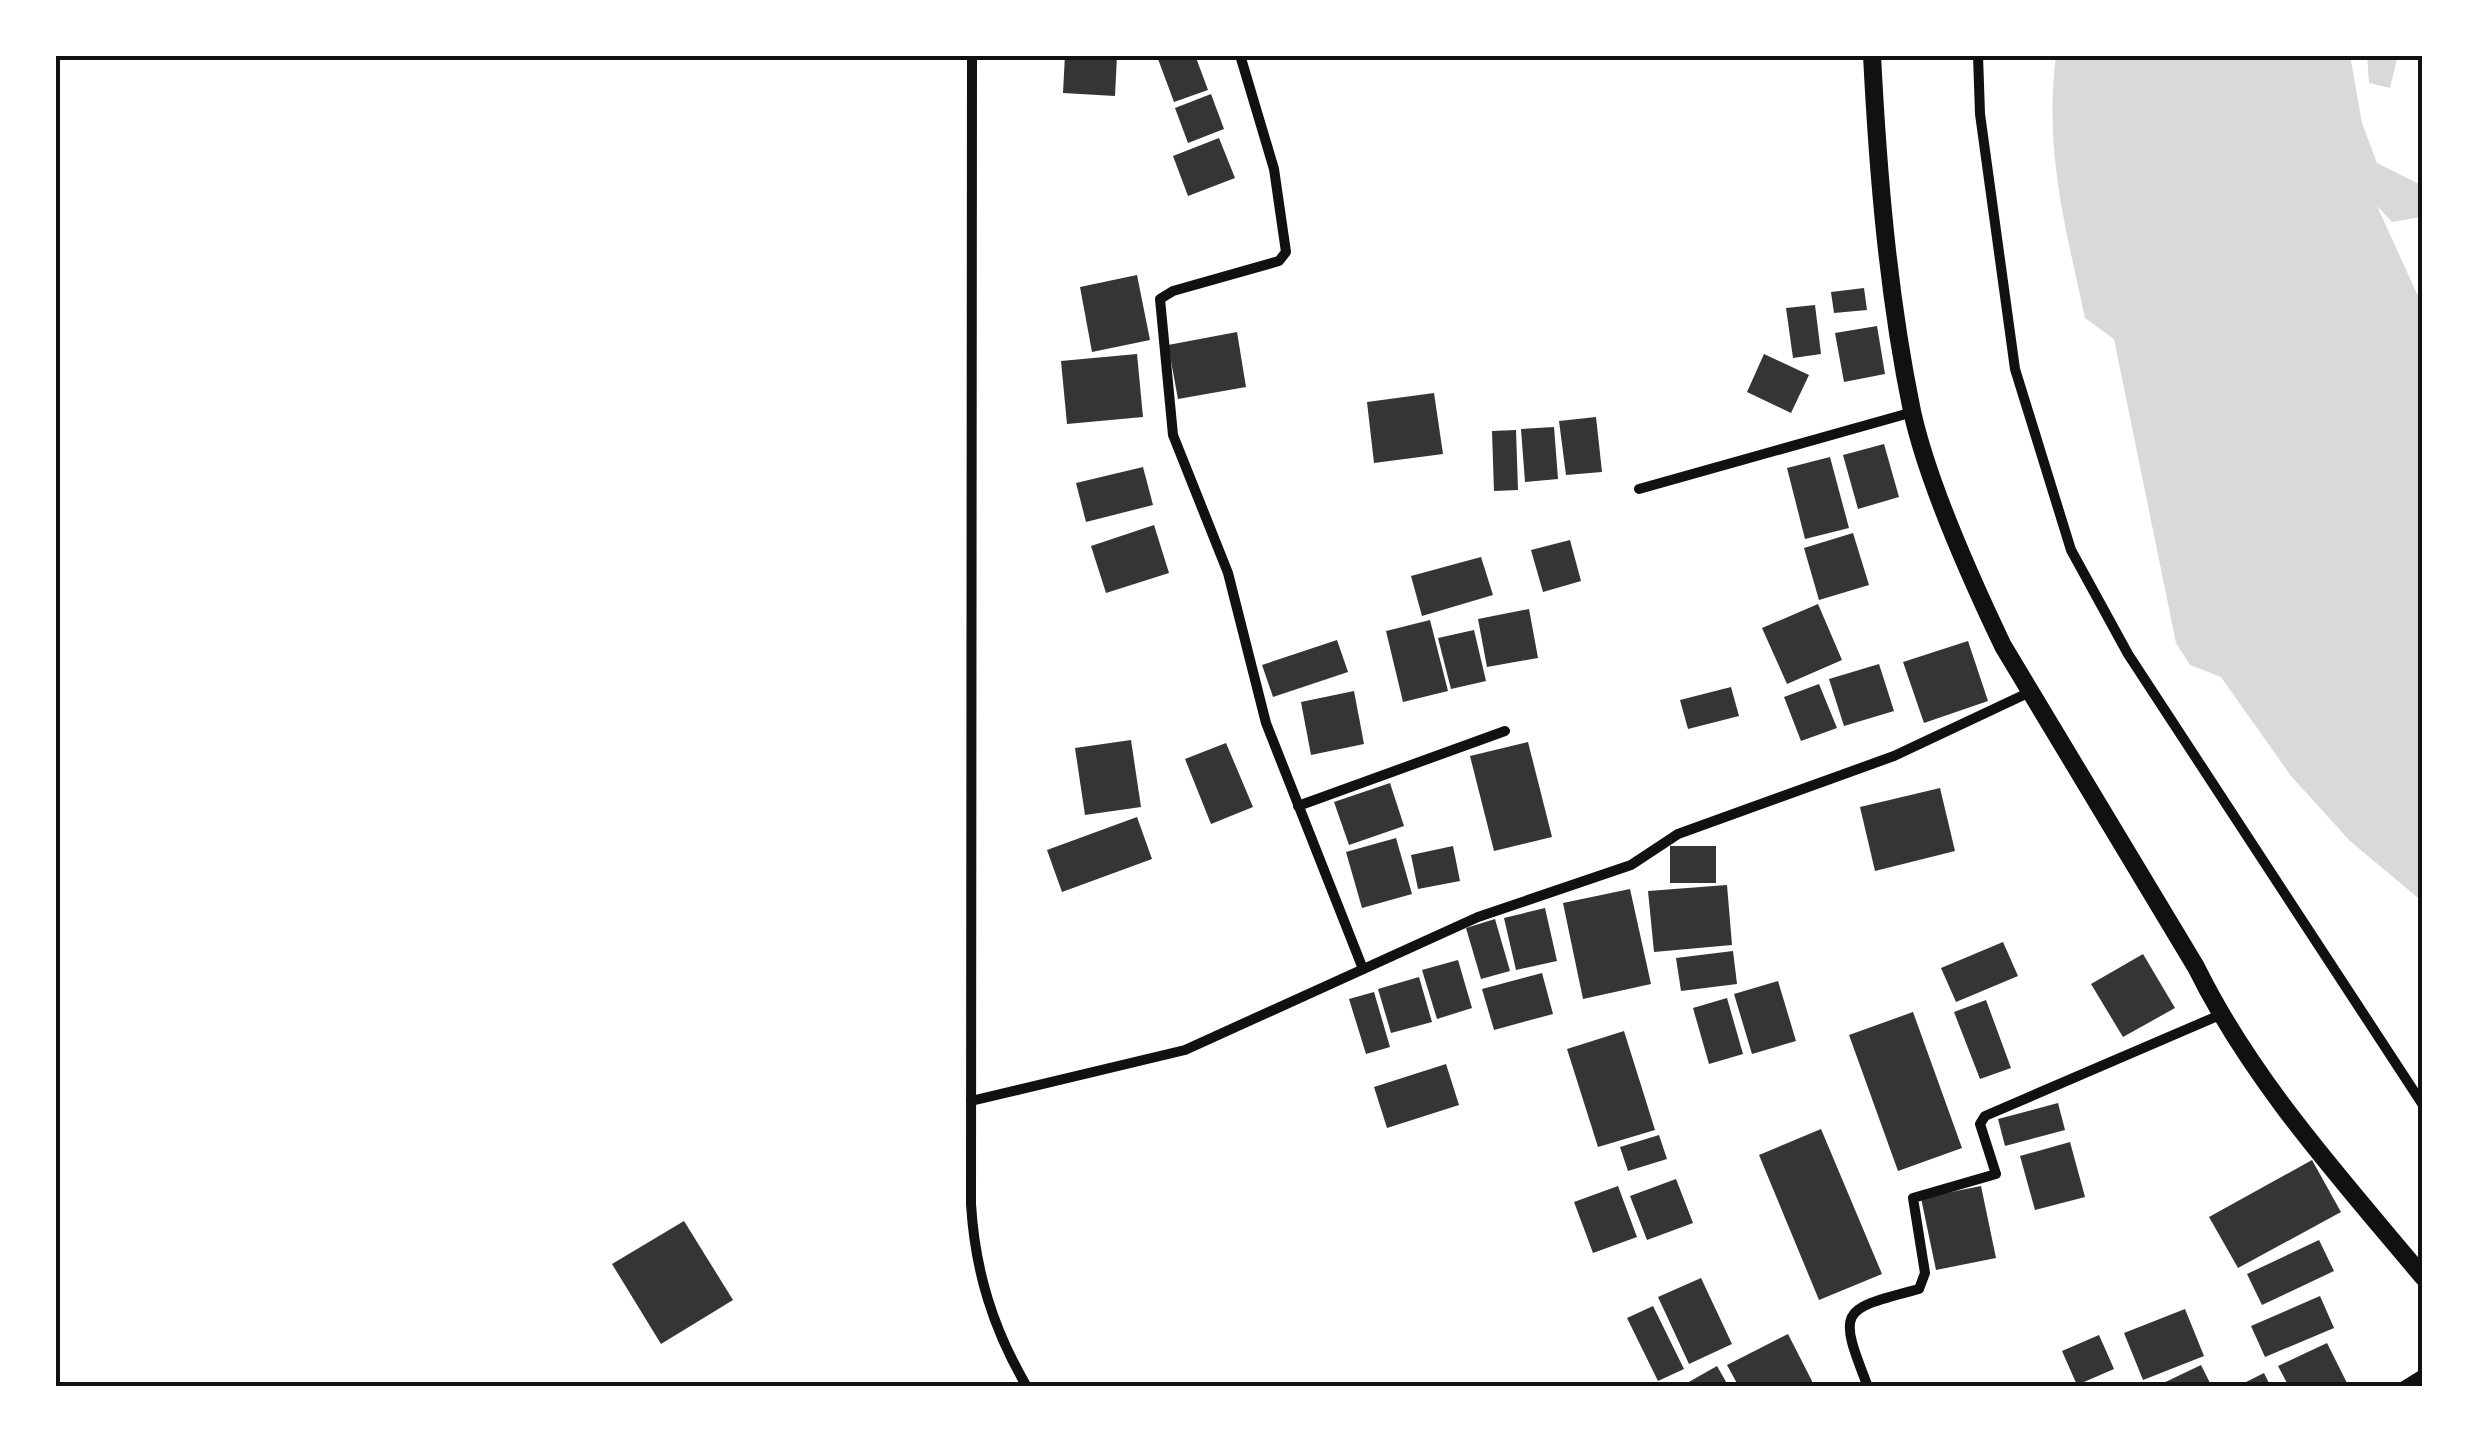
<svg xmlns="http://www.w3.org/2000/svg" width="2478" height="1442" font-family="Montserrat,sans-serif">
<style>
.water{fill:#d9d9d9}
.building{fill:#353535}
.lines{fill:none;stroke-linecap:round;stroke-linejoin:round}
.minor{stroke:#111;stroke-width:10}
.tertiary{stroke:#111;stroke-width:18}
.neatline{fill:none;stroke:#111;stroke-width:4}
</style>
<rect width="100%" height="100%" fill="#fff"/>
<!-- water -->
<g class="water">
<path d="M2056,55H2350L2362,123L2377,163L2423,186L2421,217L2392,222L2377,206L2423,307V902L2350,841L2291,776L2221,677L2190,665L2176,643L2114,339L2085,318C2065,225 2044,151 2056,55Z"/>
<polygon points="2367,55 2398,55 2390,88 2369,83"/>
</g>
<!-- building -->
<g class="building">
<polygon points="1065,55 1117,55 1115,96 1063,93"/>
<polygon points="1168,55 1195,55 1208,90 1174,102 1158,59"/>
<polygon points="1211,94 1224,129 1188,143 1175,108"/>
<polygon points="1219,138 1235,178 1188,196 1173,156"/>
<polygon points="1137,275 1150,340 1092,352 1080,287"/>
<polygon points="1864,288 1867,310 1834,313 1831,292"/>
<polygon points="1815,305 1821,354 1793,358 1786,308"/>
<polygon points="1877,326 1885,374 1844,382 1835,333"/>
<polygon points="1237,332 1246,387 1178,399 1168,345"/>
<polygon points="1137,354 1143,417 1067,424 1061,361"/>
<polygon points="1764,354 1809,375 1791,413 1747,392"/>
<polygon points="1434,393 1443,454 1374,463 1367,402"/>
<polygon points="1596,417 1602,472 1566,475 1559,421"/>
<polygon points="1554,427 1558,479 1525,482 1521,429"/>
<polygon points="1516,430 1518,490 1494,491 1492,431"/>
<polygon points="1884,444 1899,497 1858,509 1843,455"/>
<polygon points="1830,457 1849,528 1805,539 1787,468"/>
<polygon points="1143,467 1153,505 1086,522 1076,483"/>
<polygon points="1154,525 1169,573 1106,593 1091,546"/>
<polygon points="1853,533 1869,585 1819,600 1804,548"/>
<polygon points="1570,540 1581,581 1543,592 1531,550"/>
<polygon points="1481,557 1493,595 1422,616 1411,576"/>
<polygon points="1818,604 1842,660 1787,684 1762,628"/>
<polygon points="1529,609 1538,658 1487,667 1478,619"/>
<polygon points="1430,620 1448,691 1403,702 1386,631"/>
<polygon points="1474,630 1486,681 1451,689 1438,638"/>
<polygon points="1337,640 1348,672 1273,697 1262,665"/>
<polygon points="1968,641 1988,701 1924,723 1903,662"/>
<polygon points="1879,664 1894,711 1844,726 1829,679"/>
<polygon points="1819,684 1837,728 1801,741 1784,697"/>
<polygon points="1731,687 1739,716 1688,729 1680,700"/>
<polygon points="1354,691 1364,744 1311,755 1301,702"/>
<polygon points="1131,740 1141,807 1085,815 1075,748"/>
<polygon points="1528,742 1552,837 1494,851 1470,756"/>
<polygon points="1226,743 1253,807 1211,824 1185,759"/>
<polygon points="1390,783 1404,826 1349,845 1334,802"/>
<polygon points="1940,788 1955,851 1875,871 1860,807"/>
<polygon points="1137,817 1152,859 1062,892 1047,850"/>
<polygon points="1396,838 1412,894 1362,908 1346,852"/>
<polygon points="1453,846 1460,881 1418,889 1411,855"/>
<rect x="1670" y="846" width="46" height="37"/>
<polygon points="1727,885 1732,945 1654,952 1648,891"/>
<polygon points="1630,889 1651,984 1583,999 1563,903"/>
<polygon points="1545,908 1557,961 1516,970 1504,918"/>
<polygon points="1495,919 1510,971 1481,979 1466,928"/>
<polygon points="2003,942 2018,976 1956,1002 1941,968"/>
<polygon points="1733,951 1737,984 1681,991 1676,958"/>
<polygon points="2143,954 2175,1008 2123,1037 2091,984"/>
<polygon points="1458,960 1472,1008 1437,1019 1422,970"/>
<polygon points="1542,973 1553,1014 1494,1030 1482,989"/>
<polygon points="1419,977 1432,1022 1391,1033 1378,989"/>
<polygon points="1778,981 1796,1041 1752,1054 1734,994"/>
<polygon points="1374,992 1390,1047 1366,1054 1349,999"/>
<polygon points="1727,998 1743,1054 1709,1064 1693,1008"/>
<polygon points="1986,1000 2011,1068 1980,1079 1954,1012"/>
<polygon points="1913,1012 1962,1148 1898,1171 1849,1035"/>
<polygon points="1624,1031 1655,1130 1598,1147 1567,1049"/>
<polygon points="1446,1064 1459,1105 1387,1128 1374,1087"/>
<polygon points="2058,1103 2065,1130 2005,1146 1998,1119"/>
<polygon points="1821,1129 1882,1274 1819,1300 1759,1155"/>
<polygon points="1659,1135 1667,1159 1628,1171 1620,1147"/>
<polygon points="2070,1142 2085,1197 2035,1210 2020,1156"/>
<polygon points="2312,1160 2341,1212 2238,1268 2209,1217"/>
<polygon points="1676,1179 1693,1223 1647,1240 1630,1196"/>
<polygon points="1618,1186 1637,1237 1593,1253 1574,1202"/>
<polygon points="1981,1186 1996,1258 1936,1270 1921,1198"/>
<polygon points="684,1221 733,1300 661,1344 612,1264"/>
<polygon points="2319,1240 2334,1271 2262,1305 2247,1274"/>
<polygon points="1701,1278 1732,1344 1689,1364 1658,1297"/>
<polygon points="2320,1296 2334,1328 2265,1357 2251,1326"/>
<polygon points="1653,1306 1684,1369 1658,1381 1627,1318"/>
<polygon points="2185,1309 2204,1356 2143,1380 2124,1333"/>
<polygon points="1788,1334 1815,1387 1739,1387 1727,1365"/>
<polygon points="2099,1335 2114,1369 2077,1385 2062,1351"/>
<polygon points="2327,1343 2347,1383 2289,1387 2278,1366"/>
<polygon points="2201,1365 2212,1387 2155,1387"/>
<polygon points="1717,1366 1729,1387 1680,1387"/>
<polygon points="2264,1373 2271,1387 2236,1387"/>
</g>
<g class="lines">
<!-- minor -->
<g class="minor">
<path d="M972,55L971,1204C975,1271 993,1329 1027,1387"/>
<polyline points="1240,55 1274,169 1286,252 1279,261 1173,291 1160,299 1173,435 1228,573 1266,723 1363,969"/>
<polyline points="1978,55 1980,114 2015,369 2071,550 2128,654 2423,1105"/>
<polyline points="1639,489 1913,412"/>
<polyline points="1298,806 1505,731"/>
<polyline points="971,1101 1185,1050 1478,917 1631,865 1678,834 1894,756 2030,692"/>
<path d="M1868,1387C1837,1308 1840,1310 1919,1289L1925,1273L1913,1198L1996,1174L1980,1124L1985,1116L2220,1015"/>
<polyline points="2402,1387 2423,1374"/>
</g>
<!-- tertiary -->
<path class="tertiary" d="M1872,55C1878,174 1888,295 1912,411C1927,480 1972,581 2003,646L2196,967C2252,1081 2342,1180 2423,1277"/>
</g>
<!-- border -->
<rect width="2478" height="1442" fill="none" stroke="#ffffff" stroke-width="115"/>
<rect x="58" y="58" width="2362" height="1326" class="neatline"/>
</svg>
